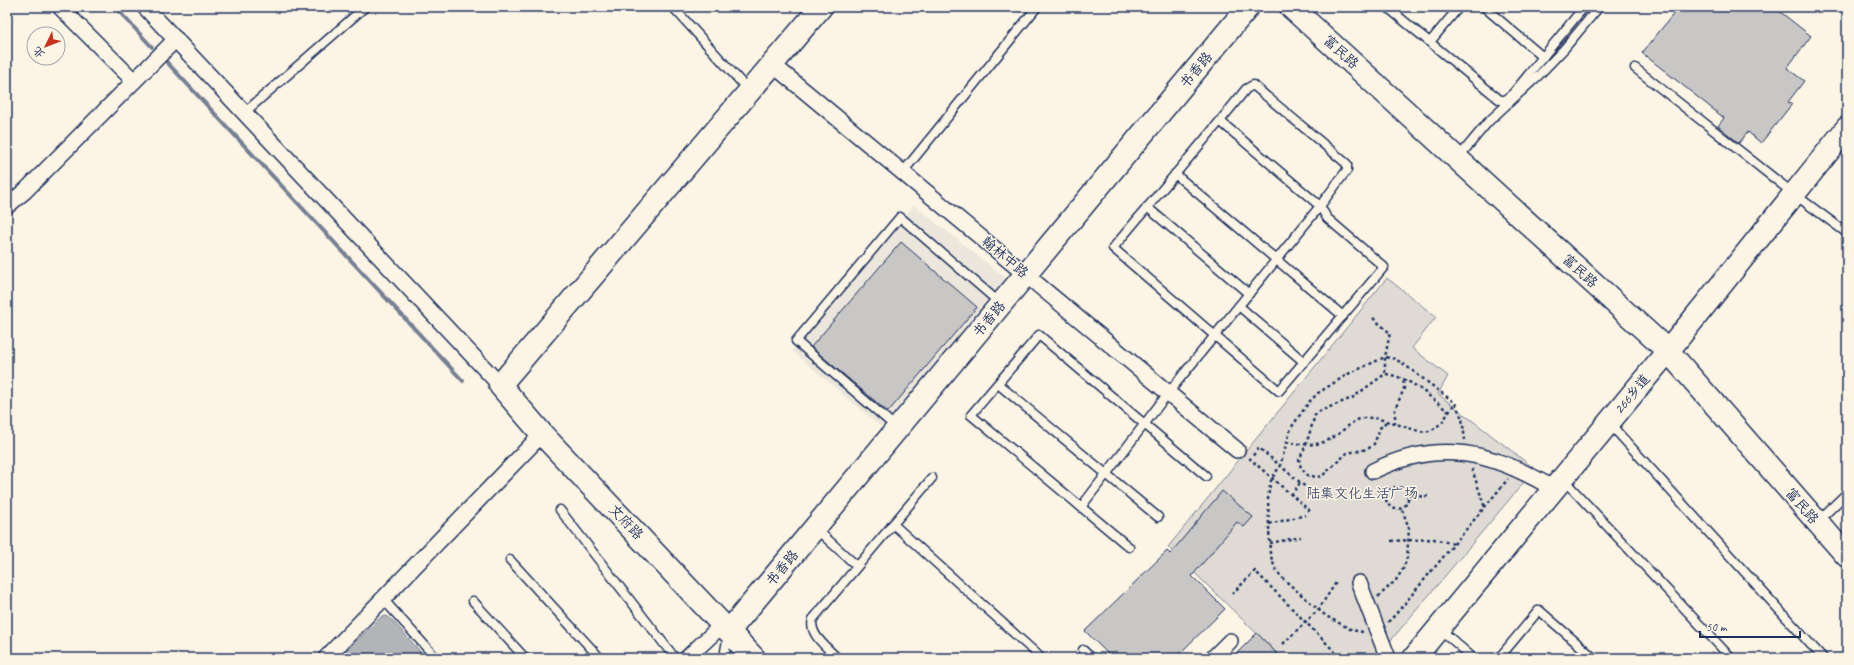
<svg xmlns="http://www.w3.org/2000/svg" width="1854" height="665" font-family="Caveat,'LXGW WenKai TC',sans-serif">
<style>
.built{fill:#ece7dc}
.green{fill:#dfdbd4;stroke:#7d8599}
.water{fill:#b2b4b8;stroke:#767f94}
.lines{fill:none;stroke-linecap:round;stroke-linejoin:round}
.stream{stroke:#767f94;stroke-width:4}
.building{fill:#c8c7c6;stroke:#1b2f5e}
.lane-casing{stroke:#1b2f5e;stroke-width:11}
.street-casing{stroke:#1b2f5e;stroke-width:18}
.secondary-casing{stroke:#1b2f5e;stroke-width:25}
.path{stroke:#1b2f5e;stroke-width:2.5;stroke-dasharray:3 3;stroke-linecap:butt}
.lane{stroke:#fcf5e5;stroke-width:8}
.street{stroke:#fcf5e5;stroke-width:15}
.secondary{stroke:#fcf5e5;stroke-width:22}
.labels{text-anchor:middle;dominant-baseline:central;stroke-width:3;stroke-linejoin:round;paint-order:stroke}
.street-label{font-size:14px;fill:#1b2f5e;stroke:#fcf5e5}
.park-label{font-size:14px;fill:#425176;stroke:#fcf5e5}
</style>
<rect width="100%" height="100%" fill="#fcf5e5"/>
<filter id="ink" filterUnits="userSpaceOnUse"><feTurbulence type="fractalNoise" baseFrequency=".025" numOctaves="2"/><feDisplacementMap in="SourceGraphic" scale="8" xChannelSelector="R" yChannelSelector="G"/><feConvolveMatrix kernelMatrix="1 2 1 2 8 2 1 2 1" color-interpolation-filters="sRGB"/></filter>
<g filter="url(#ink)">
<!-- built -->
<polygon class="built" points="914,205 1008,280 881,427 792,351"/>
<!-- green -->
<polygon class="green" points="1387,278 1436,317 1412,348 1448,376 1438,394 1535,469 1376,658 1282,658 1168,547"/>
<!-- water -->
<polygon class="water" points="387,616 393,621 426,658 338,658 381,617"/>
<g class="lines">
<!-- stream -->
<g class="stream">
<polyline points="115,7 152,47"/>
<polyline points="163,58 463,381"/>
</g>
</g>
<!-- building -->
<g class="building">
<polygon points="1679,7 1774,7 1811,36 1787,68 1804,81 1788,102 1792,104 1761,143 1748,132 1739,143 1718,126 1724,118 1642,53"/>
<polygon points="901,242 977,307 888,412 811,347"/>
<polygon points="1222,491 1253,517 1244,527 1237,522 1192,576 1225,609 1175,658 1112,658 1085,631 1167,551 1170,554"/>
<polygon points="1257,633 1281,658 1232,658"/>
</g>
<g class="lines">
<defs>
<g id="lane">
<polyline points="673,7 749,91"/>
<polyline points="1387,7 1500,100 1505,100 1510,97 1584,7"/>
<polyline points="1484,7 1543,57"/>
<polyline points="1844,7 1847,9"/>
<polyline points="1430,42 1459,7"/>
<polyline points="1635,68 1794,194 1847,233"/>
<polyline points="244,113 365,7"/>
<polygon points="1220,121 1320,206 1327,218 1384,267 1279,391 1113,248"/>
<polyline points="1458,158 1488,122 1539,75 1564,49 1599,7"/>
<polyline points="903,172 1037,7"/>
<polyline points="1175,174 1343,316"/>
<polyline points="1147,207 1249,294"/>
<polyline points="1239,306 1304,362"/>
<polyline points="998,384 1158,517"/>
<polyline points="1610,424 1823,658"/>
<polyline points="897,428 796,341 900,217 1001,304"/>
<polyline points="1563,479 1731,658"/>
<polyline points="1081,507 1169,392 1320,206 1347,170 1347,164 1253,85 1246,89 1220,121"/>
<polyline points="560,510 675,658"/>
<polyline points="1817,522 1847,493"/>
<polyline points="893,524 1038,655 1036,658"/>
<polyline points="815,528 857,566"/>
<polyline points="1129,547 971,415 1039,335 1206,476"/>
<polyline points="510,560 600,658"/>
<polyline points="383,599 436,658"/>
<polyline points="473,601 525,658"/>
<polyline points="1439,628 1473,658"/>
<polyline points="1083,650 1091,658"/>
<polyline points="726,658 725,651 728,635"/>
<path d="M837,658C827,647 808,634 813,619L932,478"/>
<polyline points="1499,658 1539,610 1594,658"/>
</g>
<g id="street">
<polyline points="60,7 134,81"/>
<polyline points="145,7 500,385"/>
<polyline points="772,64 1237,450"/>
<polyline points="7,206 25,191 176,39"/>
<path d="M1373,471C1439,438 1493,452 1554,489"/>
<polyline points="1359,583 1388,658"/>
<polyline points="326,658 542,434"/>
<polyline points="687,658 723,624"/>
<polyline points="1213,658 1230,641"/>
</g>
<g id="secondary">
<polyline points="1291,7 1668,351 1847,556"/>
<polyline points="729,631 1248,7"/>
<polyline points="754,658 542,434 500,385 821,7"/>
<polyline points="1414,658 1668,351 1847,128"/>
</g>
</defs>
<!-- lane casing -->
<use href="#lane" class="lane-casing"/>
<!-- street casing -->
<use href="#street" class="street-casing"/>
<!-- secondary casing -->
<use href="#secondary" class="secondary-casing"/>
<!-- path -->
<g class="path">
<polyline points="1373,318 1390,333 1385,357 1385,374"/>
<path d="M1386,422L1380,428L1374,444L1368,449L1347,453L1322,476L1316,477L1307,475L1301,468L1299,460L1306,445L1315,415L1320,411L1352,398L1385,374C1411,377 1428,396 1449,412"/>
<polyline points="1395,424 1395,409 1404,389 1403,378"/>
<path d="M1286,442C1311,446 1323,447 1343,430C1350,425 1355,419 1364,418C1380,416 1407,429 1424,432C1440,430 1446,416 1455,403"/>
<polyline points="1472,469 1485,508"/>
<circle cx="1397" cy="498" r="11"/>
<polyline points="1291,495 1300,483"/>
<polyline points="1407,497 1429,496"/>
<polyline points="1310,511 1250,459 1259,448 1320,499"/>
<polyline points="1269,524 1306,515"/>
<polyline points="1391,541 1434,539 1454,544"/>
<polyline points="1270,543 1301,537"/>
<polyline points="1232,594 1255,571 1341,658"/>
<polyline points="1378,597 1396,580 1403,569 1407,558 1409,528 1401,507"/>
<polyline points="1388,622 1395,615 1508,479"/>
<polyline points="1363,632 1352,630 1326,616 1281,577 1275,568 1270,554 1268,499 1270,484 1272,478 1280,466 1291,428 1309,402 1318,393 1348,374 1385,357 1395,359 1405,365 1455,403 1462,418 1465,440"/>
<polyline points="1283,644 1318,610 1337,581"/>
</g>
<!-- lane -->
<use href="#lane" class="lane"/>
<!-- street -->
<use href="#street" class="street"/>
<!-- secondary -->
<use href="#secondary" class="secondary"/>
</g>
</g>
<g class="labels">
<!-- street labels -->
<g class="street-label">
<text transform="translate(1341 52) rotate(42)">富民路</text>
<text transform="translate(1196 70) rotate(-50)">书香路</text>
<text transform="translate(1005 257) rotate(40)">翰林中路</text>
<text transform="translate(1580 271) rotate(42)">富民路</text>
<text transform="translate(989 319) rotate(-50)">书香路</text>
<text transform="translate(1632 394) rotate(-50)">266乡道</text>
<text transform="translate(1802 506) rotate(49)">富民路</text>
<text transform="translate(626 522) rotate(46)">文府路</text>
<text transform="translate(782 568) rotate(-50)">书香路</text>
</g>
<!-- park labels -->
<g class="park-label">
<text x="1362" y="493">陆集文化生活广场</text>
</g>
</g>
<!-- margin -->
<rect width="1854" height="665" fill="none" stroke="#fcf5e5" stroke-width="24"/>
<rect x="12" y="12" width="1830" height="641" fill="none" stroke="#1b2f5e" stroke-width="1.5" filter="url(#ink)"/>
<!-- north arrow -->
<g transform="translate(46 46) rotate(227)"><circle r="19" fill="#fcf5e5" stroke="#a2a6af"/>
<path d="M0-3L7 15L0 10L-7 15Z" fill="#c8321e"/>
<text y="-6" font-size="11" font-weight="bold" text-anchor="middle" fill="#1b2f5e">北</text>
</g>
<!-- scale -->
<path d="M1700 631v6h100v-6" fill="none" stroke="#1b2f5e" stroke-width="2"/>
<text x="1706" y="631" font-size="12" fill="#1b2f5e" stroke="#fcf5e5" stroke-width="3" paint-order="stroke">50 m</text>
</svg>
